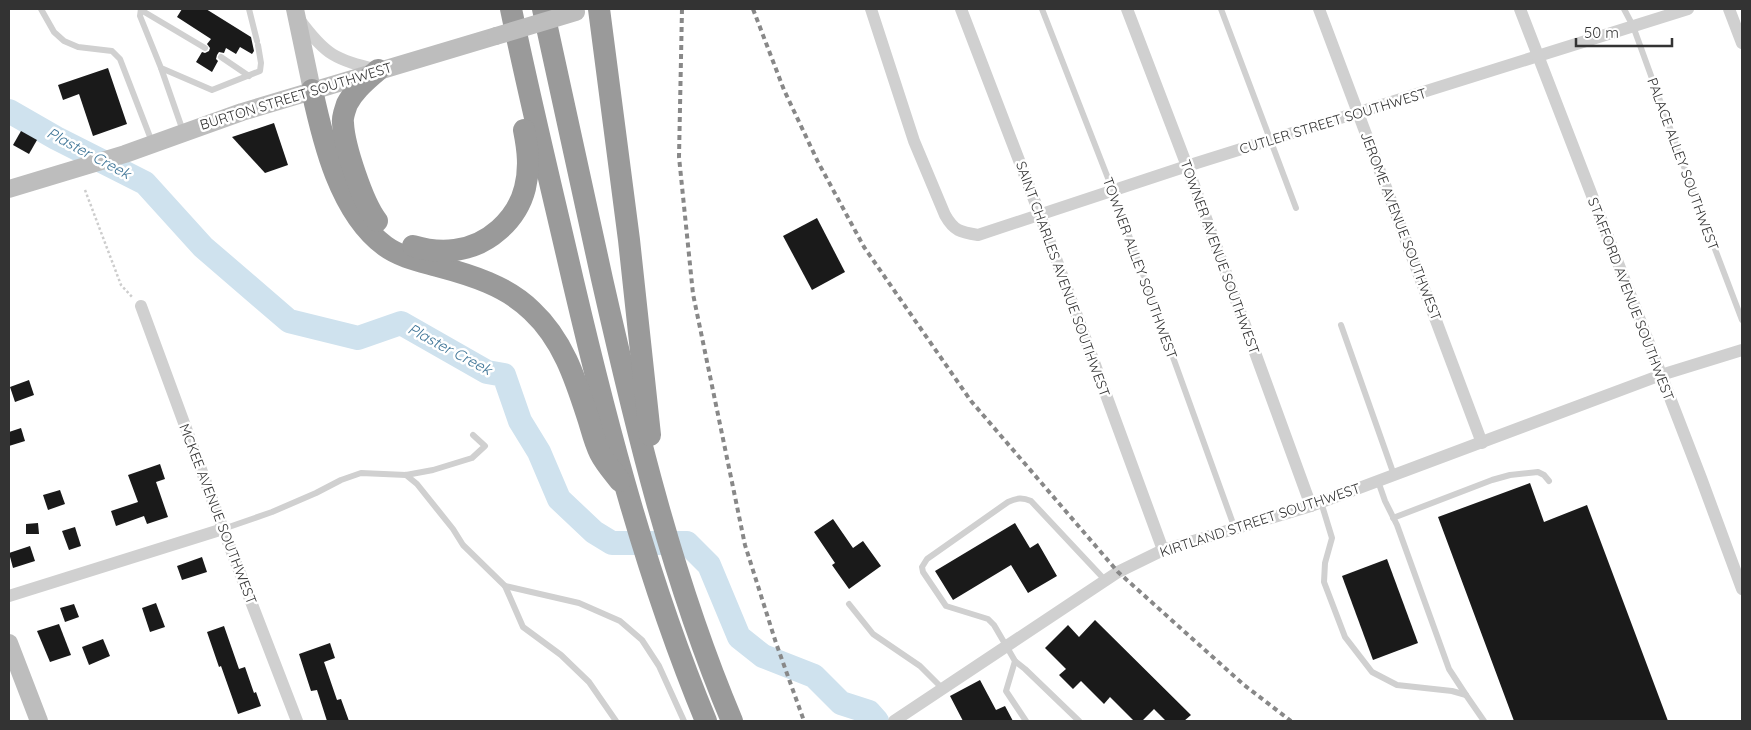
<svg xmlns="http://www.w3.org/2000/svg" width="1751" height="730" font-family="Quicksand,sans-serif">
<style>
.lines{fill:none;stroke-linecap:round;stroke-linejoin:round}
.river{stroke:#cfe2ee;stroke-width:24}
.building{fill:#1a1a1a}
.path{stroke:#cdcdcd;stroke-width:2.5;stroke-dasharray:2.5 2.5;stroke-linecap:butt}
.service{stroke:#d0d0d0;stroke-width:6}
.minor{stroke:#d0d0d0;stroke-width:12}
.secondary{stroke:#bdbdbd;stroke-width:18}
.motorway{stroke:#9a9a9a;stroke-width:22}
.rail{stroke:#888;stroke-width:4;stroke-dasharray:5 4;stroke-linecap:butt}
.secondary-bridge{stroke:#bdbdbd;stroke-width:18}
.labels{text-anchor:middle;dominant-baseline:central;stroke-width:5;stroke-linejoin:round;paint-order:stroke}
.street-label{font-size:14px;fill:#333;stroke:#fff}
.water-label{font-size:15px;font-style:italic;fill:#3f7597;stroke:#fff}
</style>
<rect width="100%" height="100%" fill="#fff"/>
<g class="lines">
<!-- river -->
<polyline class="river" points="9,111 56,138 145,183 203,247 289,321 358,338 401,323 487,372 504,375 520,421 539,452 559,499 594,532 612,543 687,543 709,565 739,637 763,656 814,676 841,703 869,712 877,721"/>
</g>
<!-- building -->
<g class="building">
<polygon points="182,9 206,9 251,37 254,51 252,54 240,47 236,54 226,48 224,53 219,52 217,55 216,59 218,61 212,72 196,62 202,52 205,53 209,51 210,48 207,44 211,39 177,17"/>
<polygon points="108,68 127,124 93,136 79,94 63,100 58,85"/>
<polygon points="274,123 288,165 265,173 232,137"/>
<polygon points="21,131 37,140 29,154 13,145"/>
<polygon points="817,218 845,272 812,290 783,236"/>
<polygon points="29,380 34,395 15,402 10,387"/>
<polygon points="21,428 25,441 9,446 9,432"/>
<polygon points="160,464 165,479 156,482 168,517 147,524 144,516 116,526 111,511 138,502 128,475"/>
<polygon points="1530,483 1544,522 1587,505 1668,721 1514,721 1438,517"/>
<polygon points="60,490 65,504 48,510 43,495"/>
<polygon points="833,519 853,548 863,541 881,566 849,589 832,565 835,563 814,532"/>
<polygon points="38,523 39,534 26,534 26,524"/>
<polygon points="1015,523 1030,548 1038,543 1057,576 1028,593 1011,565 953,600 935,571"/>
<polygon points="75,527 81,546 69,550 62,531"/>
<polygon points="30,546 35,561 13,568 9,553"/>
<polygon points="202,557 207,572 182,580 177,566"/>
<polygon points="1387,559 1418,643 1373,660 1342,576"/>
<polygon points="156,603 165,627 150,632 142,608"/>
<polygon points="74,604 79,617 65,622 60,608"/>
<polygon points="1095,620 1191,715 1184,721 1166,721 1154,709 1142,721 1134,721 1110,697 1104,704 1081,681 1073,689 1059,675 1066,669 1045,648 1068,625 1079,637"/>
<polygon points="59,624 71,655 50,662 37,631"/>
<polygon points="224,626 239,669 245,667 254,693 256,692 261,706 238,714 221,666 219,667 207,632"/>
<polygon points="103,639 110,656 89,665 82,647"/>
<polygon points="330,643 335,658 324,662 337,700 341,699 349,721 327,721 317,690 311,691 299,654"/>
<polygon points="980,680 996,710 1005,706 1013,721 963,721 950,696"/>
</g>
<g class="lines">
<!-- path -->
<polyline class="path" points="85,190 121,285 133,298"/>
<!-- service -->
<g class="service">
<polyline points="41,9 54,32 64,41 78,47 112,51 120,59 152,142"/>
<polyline points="141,9 140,16 161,68 212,90 260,71 261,63 258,45"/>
<polyline points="249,9 257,41"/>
<polyline points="1042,9 1113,191 1235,529"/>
<polyline points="1221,9 1296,208"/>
<polyline points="1624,9 1633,26 1691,186 1742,320"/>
<polyline points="141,10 205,48"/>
<polyline points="221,57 249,76"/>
<polyline points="161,68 183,131"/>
<polyline points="1341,325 1394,475"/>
<polyline points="406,475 417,484 453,529 463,545 505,586 579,603 620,621 642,640 659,666 684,721"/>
<polyline points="1378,481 1385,501 1397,525 1449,669 1466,695"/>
<polyline points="1321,502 1332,538 1325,563 1324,582 1345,637 1372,672 1397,685 1452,691 1466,695 1484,721"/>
<polyline points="1393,518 1492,480 1510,475 1538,472 1544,475 1549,481"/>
<polyline points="223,529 272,512 316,493 341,480 361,473 406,475 433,470 472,458 485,446 473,435"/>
<polyline points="505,586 523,627 561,655 589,682 616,721"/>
<polyline points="849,604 873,634 920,666 943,689"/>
<polyline points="1015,661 1006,691 1026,721"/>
<path d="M1079,721L1025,669L1015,661L994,625L988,619L946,606L923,572L922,567L927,559L1008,502C1017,498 1022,497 1031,501L1105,580"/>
</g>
<!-- minor -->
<g class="minor">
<path d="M871,9L914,141L945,215C954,231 960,232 978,235L1187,166L1688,9"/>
<polyline points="961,9 1040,215 1163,550"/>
<polyline points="1127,9 1187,166 1311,506"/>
<polyline points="1319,9 1482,443"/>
<polyline points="1520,9 1701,478 1742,589"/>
<polyline points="1729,9 1742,43"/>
<path d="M299,19C326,56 335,59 378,70"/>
<polyline points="141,306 223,529 297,721"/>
<polyline points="9,596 223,529"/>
<polyline points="894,721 1118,572 1163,550 1311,506 1661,375 1742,350"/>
</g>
<!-- secondary -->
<g class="secondary">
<polyline points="295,9 312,90"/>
<polyline points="9,189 125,154 242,112 496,36"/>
<polyline points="9,643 39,721"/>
</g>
<!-- motorway -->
<g class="motorway">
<path d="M511,9C530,100 552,190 573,281C608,430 647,579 706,721"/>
<path d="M543,9C562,99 582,189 602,279C636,429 672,579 732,721"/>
<polyline points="599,9 629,240 650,435"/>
<path d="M312,90C323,141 340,213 385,246C400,257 419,261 437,266C471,275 507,286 532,311C564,341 576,381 589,421C592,431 595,443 600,453C605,463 613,472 620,481"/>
<path d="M377,221C363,203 344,146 343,123C342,117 345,110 347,104C354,90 367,80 378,70"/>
<path d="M413,246C426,250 440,252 455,250C488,246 517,220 525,188C530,168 528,150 524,130"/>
</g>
<!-- rail -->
<g class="rail">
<polyline points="682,9 679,157 693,294 745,545 776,643 804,721"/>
<polyline points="753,9 784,90 818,162 864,247 971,401 1118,572 1244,685 1291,721"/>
</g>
<!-- secondary-bridge -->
<polyline class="secondary-bridge" points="496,36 576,12"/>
</g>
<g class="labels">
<!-- street labels -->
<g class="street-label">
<text transform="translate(296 96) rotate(-17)">BURTON STREET SOUTHWEST</text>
<text transform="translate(1333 121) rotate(-17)">CUTLER STREET SOUTHWEST</text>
<text transform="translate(1683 164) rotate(70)">PALACE ALLEY SOUTHWEST</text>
<text transform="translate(1401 226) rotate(69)">JEROME AVENUE SOUTHWEST</text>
<text transform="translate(1220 257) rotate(70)">TOWNER AVENUE SOUTHWEST</text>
<text transform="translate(1140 268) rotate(70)">TOWNER ALLEY SOUTHWEST</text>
<text transform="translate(1063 279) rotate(70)">SAINT CHARLES AVENUE SOUTHWEST</text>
<text transform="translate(1631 299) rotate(69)">STAFFORD AVENUE SOUTHWEST</text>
<text transform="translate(218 514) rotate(69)">MCKEE AVENUE SOUTHWEST</text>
<text transform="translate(1260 520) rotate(-18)">KIRTLAND STREET SOUTHWEST</text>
</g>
<!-- water labels -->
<g class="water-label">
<text transform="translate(89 153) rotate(28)">Plaster Creek</text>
<text transform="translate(450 349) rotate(28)">Plaster Creek</text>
</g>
</g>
<!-- border -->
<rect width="1751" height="730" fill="none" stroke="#333333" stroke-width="20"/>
<!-- scale -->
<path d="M1576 38v8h96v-8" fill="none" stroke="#333333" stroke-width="2.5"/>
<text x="1584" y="38" font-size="15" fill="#333333" stroke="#ffffff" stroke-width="4" paint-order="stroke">50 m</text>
</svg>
